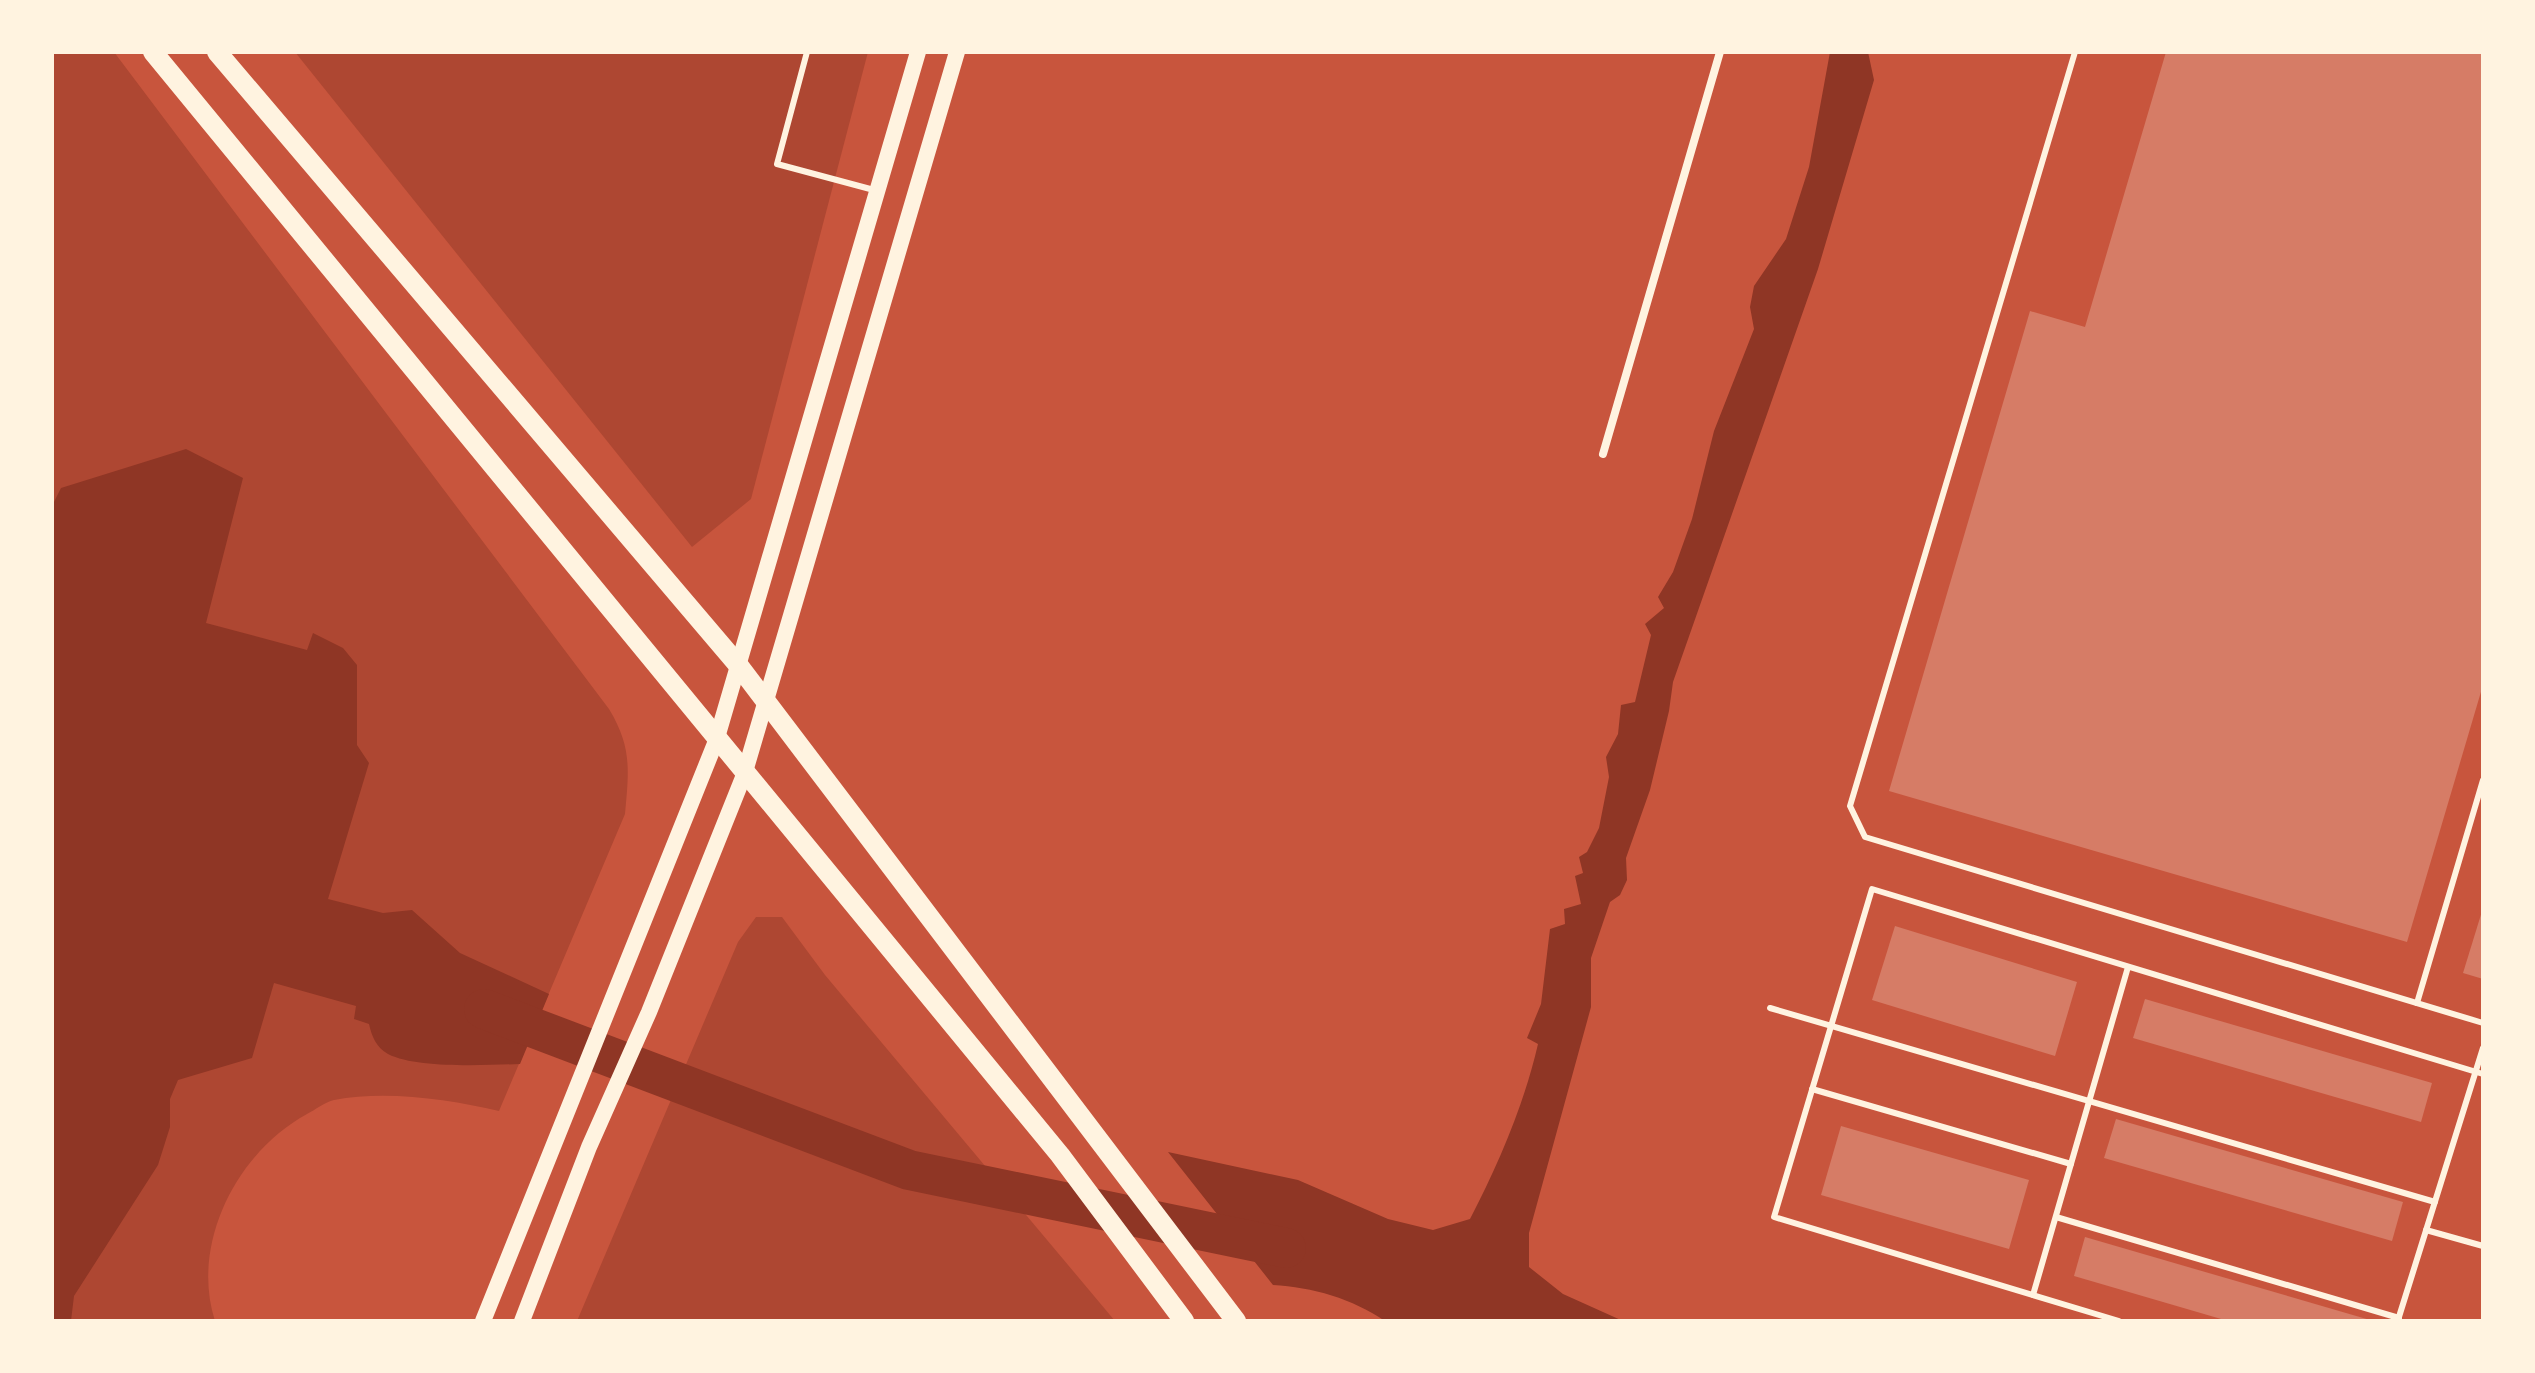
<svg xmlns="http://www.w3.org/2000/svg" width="2535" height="1373" font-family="Helvetica,sans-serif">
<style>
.green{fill:#ae4732}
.water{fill:#8f3625}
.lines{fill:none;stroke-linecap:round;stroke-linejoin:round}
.river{stroke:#8f3625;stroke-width:40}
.building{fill:#d67c66}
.service{stroke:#fff3e0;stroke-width:6}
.minor{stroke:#fff3e0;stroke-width:8}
.secondary{stroke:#fff3e0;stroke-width:16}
.primary{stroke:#fff3e0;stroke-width:20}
</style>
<rect width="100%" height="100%" fill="#c8553d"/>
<!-- green -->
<g class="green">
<path d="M52,52H114L609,709C632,747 629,770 625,814L499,1111C449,1099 385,1090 334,1100C325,1102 315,1110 307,1114C237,1152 190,1244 215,1321H52Z"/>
<polygon points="295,52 868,52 751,499 692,547"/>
<polygon points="756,917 782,917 825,975 1115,1321 577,1321 738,942"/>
</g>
<!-- water -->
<g class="water">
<path d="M1830,52H1868L1874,80L1818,269L1673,682L1669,711L1650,790L1626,858L1627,880L1620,895L1610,902L1591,958V1007L1529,1233V1267L1563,1294L1623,1321H1385C1353,1299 1312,1287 1273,1285L1168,1152L1298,1180L1388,1219L1433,1230L1470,1219C1498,1165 1524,1105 1538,1044L1527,1038L1541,1004L1550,929L1565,924L1564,909L1581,904L1575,876L1583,873L1579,857L1587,852L1599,828L1609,777L1606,757L1618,734L1621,705L1635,702L1651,635L1645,624L1664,608L1658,597L1673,572L1692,519L1714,431L1754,329L1750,307L1754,286L1786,239L1809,167Z"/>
<path d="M186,449L243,478L206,623L307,650L313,633L343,648L357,665V745L369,763L328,899L383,913L412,910L460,953L549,994L520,1064C486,1065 417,1069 388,1054C376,1047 372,1037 369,1024L354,1019L356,1006L274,983L252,1058L178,1080L170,1099V1127L158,1165L74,1296L71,1321H52V506L61,488Z"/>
</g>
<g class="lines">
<!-- river -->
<polyline class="river" points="484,1009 909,1170 1286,1248"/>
</g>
<!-- building -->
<g class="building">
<polygon points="2166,52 2483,52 2483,685 2407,942 1889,791 2030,311 2085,327"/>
<polygon points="2483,908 2483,979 2463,973"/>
<polygon points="1895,926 2077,982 2055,1056 1872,1000"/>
<polygon points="2145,999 2432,1083 2421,1122 2133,1038"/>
<polygon points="2116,1119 2403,1202 2392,1241 2104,1158"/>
<polygon points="1841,1126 2029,1180 2009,1249 1821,1195"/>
<polygon points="2085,1237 2370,1320 2370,1321 2228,1321 2074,1276"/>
</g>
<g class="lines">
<!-- service -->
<g class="service">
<polyline points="807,52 777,164 874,190"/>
<polyline points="2075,52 1850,806 1865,837 2483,1023"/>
<polyline points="2417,1003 2483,780"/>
<polyline points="1770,1008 2435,1202"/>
<polyline points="1812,1089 2071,1164"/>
<polyline points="2056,1217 2399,1318"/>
<polyline points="2426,1230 2483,1246"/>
<polyline points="2033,1295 2128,967"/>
<polyline points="2398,1320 2483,1048"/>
<polyline points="2119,1321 1774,1217 1872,889 2483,1074"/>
</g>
<!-- minor -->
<polyline class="minor" points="1603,454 1720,52"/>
<!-- secondary -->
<g class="secondary">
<polyline points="483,1321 716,741 918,52"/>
<polyline points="522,1321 589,1147 649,1012 744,775 957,52"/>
</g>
<!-- primary -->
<g class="primary">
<polyline points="153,52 1060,1155 1184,1321"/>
<polyline points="217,52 739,666 1236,1321"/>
</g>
</g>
<!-- border -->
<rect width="2535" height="1373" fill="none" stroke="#fff3e0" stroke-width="108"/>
</svg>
